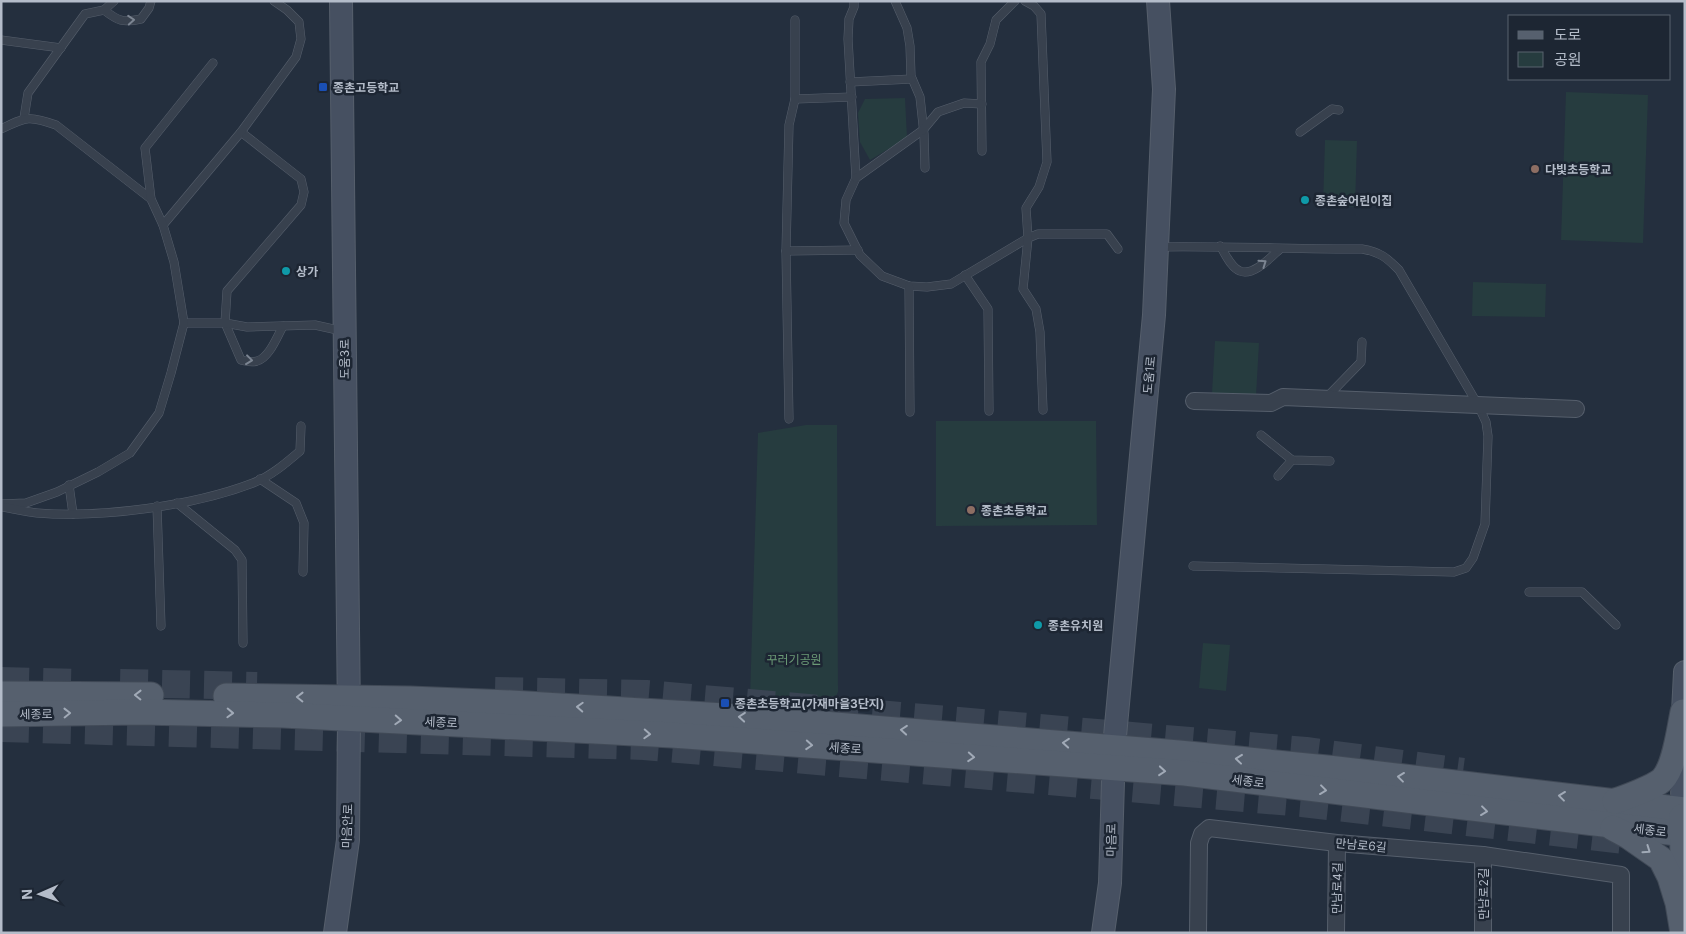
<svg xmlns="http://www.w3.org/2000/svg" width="1686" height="934" font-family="Inter,'Noto Sans KR',sans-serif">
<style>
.green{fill:#263c3f}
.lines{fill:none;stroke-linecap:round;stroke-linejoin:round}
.highway-tunnel{stroke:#3a4453;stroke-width:28;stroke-dasharray:28 14;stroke-linecap:butt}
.lane-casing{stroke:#565f6c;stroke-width:9}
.street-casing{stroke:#565f6c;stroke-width:18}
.secondary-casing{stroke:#565f6c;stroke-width:24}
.primary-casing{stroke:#414a57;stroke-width:27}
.lane{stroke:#38414e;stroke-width:8}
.street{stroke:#38414e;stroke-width:16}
.secondary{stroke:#465061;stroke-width:22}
.primary{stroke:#56606e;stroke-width:25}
.oneway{stroke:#7c8592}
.oneway2{stroke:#a1aab7}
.transit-dot{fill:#1a4fb4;stroke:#1d2633;stroke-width:2}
.education-dot{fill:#8d6e63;stroke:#1d2633;stroke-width:2}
.culture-dot{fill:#0f9aa8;stroke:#1d2633;stroke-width:2}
.labels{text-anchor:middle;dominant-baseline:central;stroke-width:5;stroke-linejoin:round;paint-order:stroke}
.poi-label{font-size:12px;font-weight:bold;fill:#b4bcc9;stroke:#1d2633;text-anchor:start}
.street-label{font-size:12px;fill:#b4bcc9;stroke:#1d2633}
.park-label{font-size:12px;fill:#6b9a76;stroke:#1d2633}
</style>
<rect width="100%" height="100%" fill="#242f3e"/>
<!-- green -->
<g class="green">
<polygon points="1566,92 1648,95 1643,243 1561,240"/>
<polygon points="905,98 907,138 870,160 860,142 858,113 865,99"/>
<polygon points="1325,140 1357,141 1355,207 1323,206"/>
<polygon points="1473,282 1546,284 1545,317 1472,316"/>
<polygon points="1215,341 1259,343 1256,396 1212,393"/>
<polygon points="936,421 1096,421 1097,525 936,526"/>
<polygon points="806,425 837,425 838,692 831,705 750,699 758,433"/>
<polygon points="1203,643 1230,645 1226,691 1199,688"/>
</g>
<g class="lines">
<!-- highway-tunnel -->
<g class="highway-tunnel">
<polyline points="1,681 79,683"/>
<polyline points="120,683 257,686"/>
<polyline points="495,691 646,694 1306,751 1463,772"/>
<polyline points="1,728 644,746 1302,803 1685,847"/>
</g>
<defs>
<g id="lane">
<polyline points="854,1 854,7 849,19 848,39 856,178 846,200 844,223 860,255 882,276 909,286 927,287 951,284 1028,238 1038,234 1107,234 1118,249"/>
<polyline points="895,1 907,28 910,46 911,76 920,97 924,134 925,168"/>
<polyline points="1025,1 1034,6 1041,14 1047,162 1039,187 1026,208 1028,238 1023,289 1036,309 1040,332 1043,410"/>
<path d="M104,10C118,21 123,23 141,19L149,8L151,1"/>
<polyline points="1,40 61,48"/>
<polyline points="850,82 912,79"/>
<polyline points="795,99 852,97"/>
<polyline points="24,118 28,93 85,14 104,10 114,1"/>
<path d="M1,129C26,117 29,115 56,125L151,199"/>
<path d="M241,132L301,179L304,192L301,205L227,291L225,323L241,360C246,361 252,363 257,361C269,358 277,337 283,326"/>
<polyline points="1300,132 1332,109 1339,110"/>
<polyline points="982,151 981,62 990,44 996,20 1015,1"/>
<polyline points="856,178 923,130 938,112 964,103 982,104"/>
<polyline points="163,225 241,132 296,57 301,39 299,22 287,10 274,1"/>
<path d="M1220,246C1225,253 1231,268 1240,271C1253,277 1272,256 1280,249"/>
<path d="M1158,247C1226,246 1294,249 1362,249C1380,252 1386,257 1399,270L1478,405L1486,422L1488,436L1485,524L1473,558L1466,568L1454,572L1193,566"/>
<polyline points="786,251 858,250"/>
<polyline points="965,275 988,309 989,411"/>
<polyline points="909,286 910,412"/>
<polyline points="184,323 225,323 247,327 315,325 342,331"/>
<polyline points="1326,398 1361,362 1362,342"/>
<polyline points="789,419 786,251 789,125 795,99 795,20"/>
<polyline points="1261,435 1292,460 1330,461"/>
<polyline points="1278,476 1292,460"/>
<polyline points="260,479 296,503 304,523 303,572"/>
<polyline points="69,485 73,514"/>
<polyline points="177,503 235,550 242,560 243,643"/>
<polyline points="1,504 26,503 57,492 98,472 130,453 159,413 171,373 184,323 174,262 163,225 151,199 145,148 213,63"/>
<polyline points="157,506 161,626"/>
<path d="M3,507C15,509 26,512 37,513C102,518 193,506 253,483C271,476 286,463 300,451L301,426"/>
<polyline points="1529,592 1582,592 1616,625"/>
</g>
<g id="street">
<polyline points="1194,401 1271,403 1283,397 1576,409"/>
<polyline points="1483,855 1483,933"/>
<polyline points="1198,933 1199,843 1202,834 1209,828 1337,843 1483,855 1621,875 1621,933"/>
<polyline points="1336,933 1337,843"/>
</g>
<g id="secondary">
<polyline points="1682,810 1683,712 1685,672"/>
<polyline points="335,933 348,840 349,718 341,1"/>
<polyline points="1103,933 1110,883 1114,747 1154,315 1164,89 1158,1"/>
</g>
<g id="primary">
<polyline points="1,694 151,695"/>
<polyline points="226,696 410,699 511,703 724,716 1179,753 1337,769 1685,810"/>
<polyline points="1,714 139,712 283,715 672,735 1185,773 1685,834"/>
<path d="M1615,801C1625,798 1654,787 1662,780C1675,767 1679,731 1683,712"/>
<polyline points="1682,817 1684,900"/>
<polyline points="1613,828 1628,836 1661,859 1670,877 1678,903 1683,933"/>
</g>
</defs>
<!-- lane casing -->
<use href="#lane" class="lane-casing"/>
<!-- street casing -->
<use href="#street" class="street-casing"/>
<!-- secondary casing -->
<use href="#secondary" class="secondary-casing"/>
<!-- primary casing -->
<use href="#primary" class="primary-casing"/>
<!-- lane -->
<use href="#lane" class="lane"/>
<!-- street -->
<use href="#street" class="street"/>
<!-- secondary -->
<use href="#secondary" class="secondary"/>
<!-- primary -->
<use href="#primary" class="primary"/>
</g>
<!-- one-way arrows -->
<defs><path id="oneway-chevron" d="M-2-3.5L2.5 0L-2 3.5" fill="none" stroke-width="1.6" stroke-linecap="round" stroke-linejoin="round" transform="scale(1.25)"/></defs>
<g class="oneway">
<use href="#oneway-chevron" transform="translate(131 20) rotate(-4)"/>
<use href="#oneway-chevron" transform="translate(1263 263) rotate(-35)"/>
<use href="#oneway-chevron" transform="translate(249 360) rotate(7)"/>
</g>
<g class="oneway2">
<use href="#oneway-chevron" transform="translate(138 695) rotate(-179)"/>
<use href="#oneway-chevron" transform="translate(300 697) rotate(-179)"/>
<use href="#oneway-chevron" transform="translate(580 707) rotate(-177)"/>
<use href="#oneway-chevron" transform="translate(67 713) rotate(-1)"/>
<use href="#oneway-chevron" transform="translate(230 713) rotate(2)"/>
<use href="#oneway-chevron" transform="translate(742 717) rotate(-175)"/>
<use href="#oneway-chevron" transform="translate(398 720) rotate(3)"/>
<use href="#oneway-chevron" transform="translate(904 730) rotate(-175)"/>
<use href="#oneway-chevron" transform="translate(647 734) rotate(3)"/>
<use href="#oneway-chevron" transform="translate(1066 743) rotate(-175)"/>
<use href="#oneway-chevron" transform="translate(809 745) rotate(4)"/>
<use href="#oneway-chevron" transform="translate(971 757) rotate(4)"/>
<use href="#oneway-chevron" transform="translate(1239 759) rotate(-174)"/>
<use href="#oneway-chevron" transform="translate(1162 771) rotate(5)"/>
<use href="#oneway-chevron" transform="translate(1401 777) rotate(-173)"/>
<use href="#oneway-chevron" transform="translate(1323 790) rotate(7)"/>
<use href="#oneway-chevron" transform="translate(1562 796) rotate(-173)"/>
<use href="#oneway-chevron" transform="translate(1484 811) rotate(7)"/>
<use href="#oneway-chevron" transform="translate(1647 850) rotate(35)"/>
</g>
<!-- markers -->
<g class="transit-dot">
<rect x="318" y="82" width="10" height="10" rx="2.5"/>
<rect x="720" y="698" width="10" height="10" rx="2.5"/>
</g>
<g class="education-dot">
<circle cx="1535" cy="169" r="5"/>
<circle cx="971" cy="510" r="5"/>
</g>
<g class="culture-dot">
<circle cx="1305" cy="200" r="5"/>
<circle cx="286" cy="271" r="5"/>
<circle cx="1038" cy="625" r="5"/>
</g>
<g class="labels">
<!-- poi labels -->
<g class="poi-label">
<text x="333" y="87">종촌고등학교</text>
<text x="1545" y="169">다빛초등학교</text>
<text x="1315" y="200">종촌숲어린이집</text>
<text x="296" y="271">상가</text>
<text x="981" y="510">종촌초등학교</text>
<text x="1048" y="625">종촌유치원</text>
<text x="735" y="703">종촌초등학교(가재마을3단지)</text>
</g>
<!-- street labels -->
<g class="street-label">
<text transform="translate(344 359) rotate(-90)">도움3로</text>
<text transform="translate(1149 375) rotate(-85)">도움1로</text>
<text transform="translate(36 714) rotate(-1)">세종로</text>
<text transform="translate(441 722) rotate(3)">세종로</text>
<text transform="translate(845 748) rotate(4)">세종로</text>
<text transform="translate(1248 781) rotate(7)">세종로</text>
<text transform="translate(347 826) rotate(-88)">마음안로</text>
<text transform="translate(1650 830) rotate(7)">세종로</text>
<text transform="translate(1111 840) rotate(-89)">마음로</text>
<text transform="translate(1361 845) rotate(5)">만남로6길</text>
<text transform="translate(1337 888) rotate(-89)">만남로4길</text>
<text transform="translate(1483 894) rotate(-90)">만남로2길</text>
</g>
<!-- park labels -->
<g class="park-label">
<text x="794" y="659">꾸러기공원</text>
</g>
</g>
<!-- border -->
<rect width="1686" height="934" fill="none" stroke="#b4bcc9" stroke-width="5"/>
<!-- legend -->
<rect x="1508" y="15" width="162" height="65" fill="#1d2633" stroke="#59626f"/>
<rect x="1518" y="31" width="25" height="8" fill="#56606e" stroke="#59626f"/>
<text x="1554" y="40" font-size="15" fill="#b4bcc9">도로</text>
<rect x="1518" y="52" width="25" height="15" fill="#263c3f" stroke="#59626f"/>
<text x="1554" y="65" font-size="15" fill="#b4bcc9">공원</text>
<!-- north arrow -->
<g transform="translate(40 894) rotate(268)" stroke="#1d2633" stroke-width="4" paint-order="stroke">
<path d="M0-4L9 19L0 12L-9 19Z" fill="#b4bcc9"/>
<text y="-8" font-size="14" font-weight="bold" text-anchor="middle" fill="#b4bcc9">N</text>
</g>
</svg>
